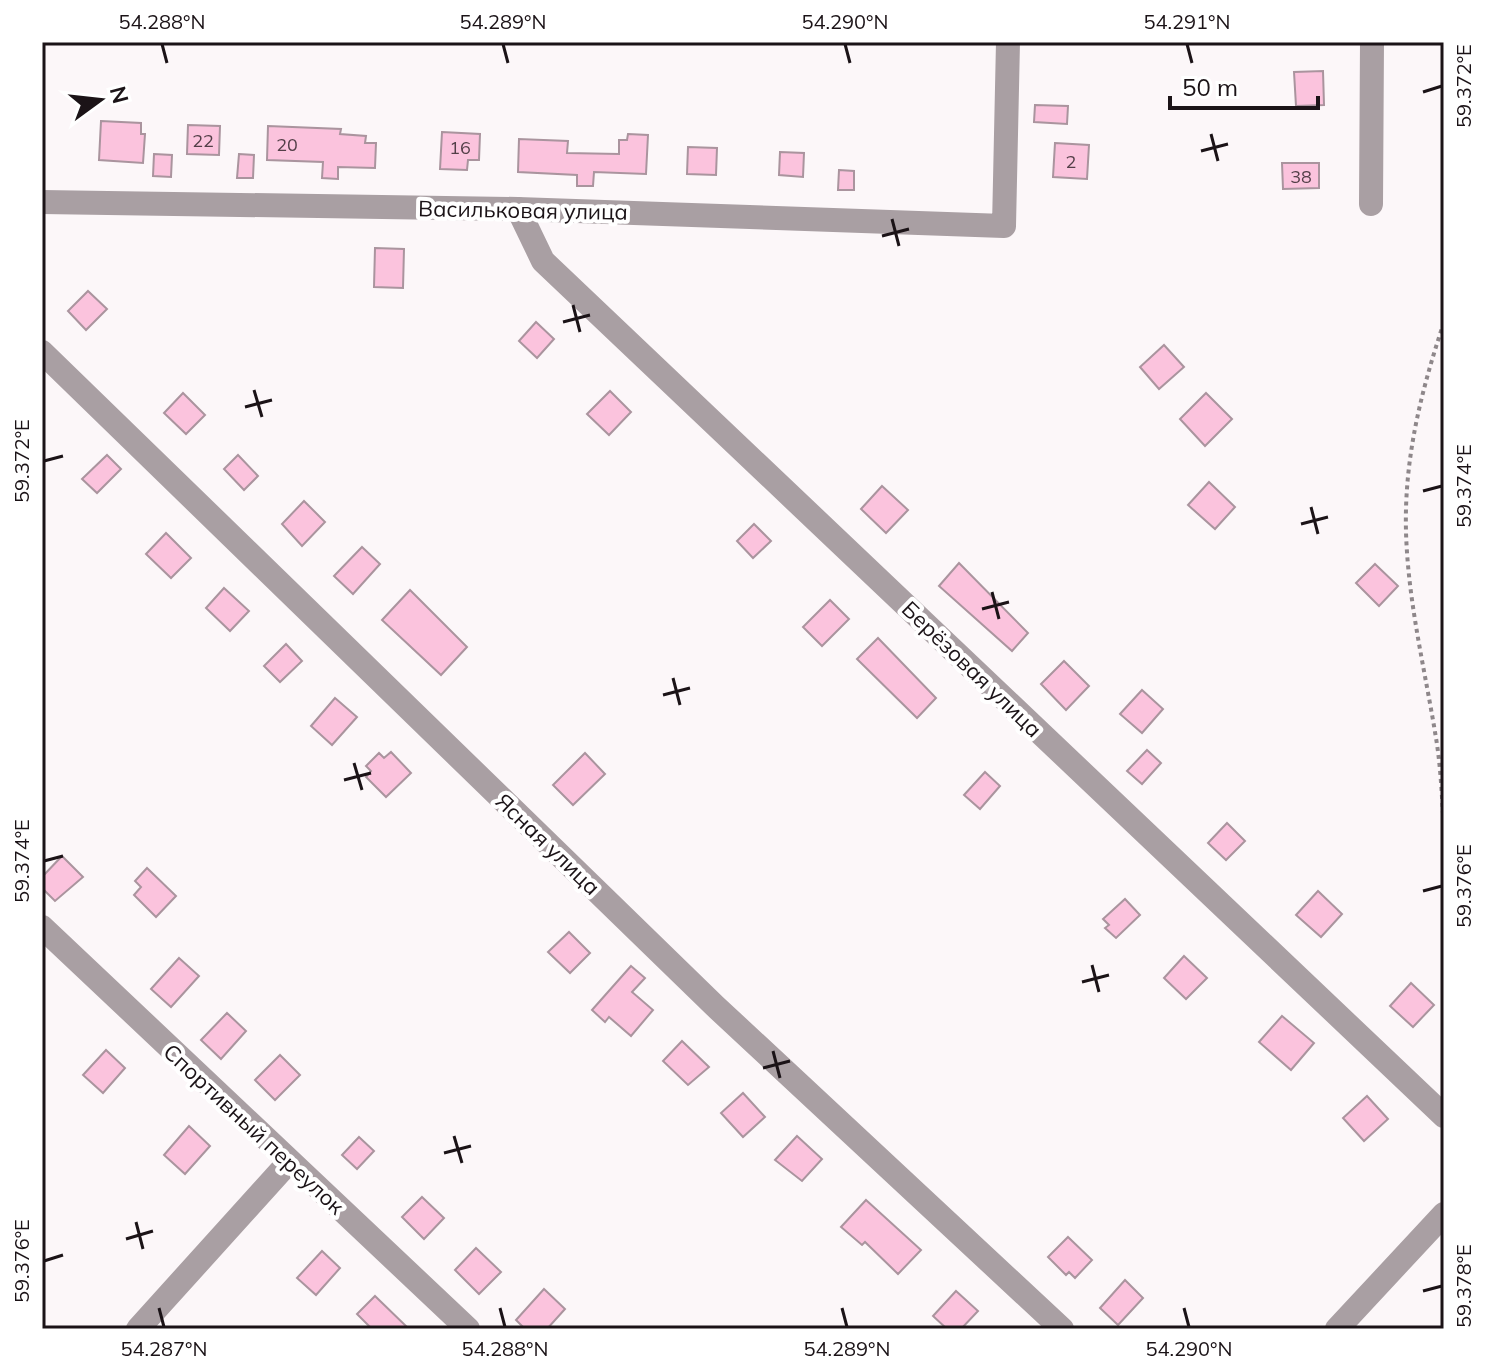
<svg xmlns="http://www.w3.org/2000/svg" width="1486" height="1371" font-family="Mulish,sans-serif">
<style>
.building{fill:#fbc3dd;stroke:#aa949e;stroke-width:2}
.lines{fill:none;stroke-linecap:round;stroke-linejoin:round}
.path{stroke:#8e878a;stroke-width:4;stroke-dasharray:4 4;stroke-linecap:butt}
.minor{stroke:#a99fa3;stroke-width:24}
.ticks{fill:none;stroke:#1b1317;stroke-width:3}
.labels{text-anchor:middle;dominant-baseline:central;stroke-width:8;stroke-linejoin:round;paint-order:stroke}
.number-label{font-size:18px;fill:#533f48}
.street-label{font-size:22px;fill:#1b1317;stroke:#fff}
.neatline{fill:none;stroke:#1b1317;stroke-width:3}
.ticks-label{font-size:20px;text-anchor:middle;fill:#1b1317}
</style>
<rect width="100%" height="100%" fill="#fcf7f9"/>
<!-- building -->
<g class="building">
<polygon points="1323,71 1324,105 1296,106 1294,72"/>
<polygon points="1035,105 1068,106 1067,124 1034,122"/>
<polygon points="101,121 141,123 141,134 145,134 143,163 99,160"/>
<polygon points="188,125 220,126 219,155 187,154"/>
<polygon points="268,126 341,129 340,134 366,136 365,143 376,143 375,168 338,167 338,179 322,178 323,162 267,160"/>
<polygon points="442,132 480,134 479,160 468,160 467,170 440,169"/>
<polygon points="628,134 648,135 646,174 594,172 593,186 577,186 577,175 518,172 519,139 568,141 567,153 619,154 619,140 627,140"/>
<polygon points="1055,143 1089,145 1087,179 1053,177"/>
<polygon points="688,147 717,148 716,175 687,174"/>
<polygon points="780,152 804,153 803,177 779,175"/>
<polygon points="154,154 172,155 171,177 153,176"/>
<polygon points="239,154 254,155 253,178 237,178"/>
<polygon points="1282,163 1319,163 1319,188 1283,189"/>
<polygon points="839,170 854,171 854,190 838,190"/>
<polygon points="375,248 404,249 403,288 374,287"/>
<polygon points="88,291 107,309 86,330 68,311"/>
<polygon points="536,322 554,339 537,358 519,341"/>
<polygon points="1164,345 1184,367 1159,389 1140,367"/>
<polygon points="610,391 631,412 609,435 587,414"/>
<polygon points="183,393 205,415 186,434 164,413"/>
<polygon points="1206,393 1232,419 1205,446 1180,419"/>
<polygon points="107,455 121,469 97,493 82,479"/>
<polygon points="238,455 258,476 244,490 224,469"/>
<polygon points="1209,482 1235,507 1215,529 1188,505"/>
<polygon points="882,486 908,510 886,533 861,509"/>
<polygon points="304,501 325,522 302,546 282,524"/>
<polygon points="754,524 771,541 753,558 737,541"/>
<polygon points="166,533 191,558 171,578 146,554"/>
<polygon points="362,547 380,564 353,594 334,576"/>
<polygon points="959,563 1028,633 1012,651 939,586"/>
<polygon points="1375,564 1398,586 1379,606 1356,583"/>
<polygon points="224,588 249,611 230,631 206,608"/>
<polygon points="410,590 467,647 441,675 382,620"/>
<polygon points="830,600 849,619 822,646 803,627"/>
<polygon points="878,638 936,698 917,718 857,659"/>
<polygon points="286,644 302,661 280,682 264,666"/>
<polygon points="1064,661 1089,686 1066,710 1041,684"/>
<polygon points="1142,690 1163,709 1142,733 1120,714"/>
<polygon points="335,698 357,717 332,745 311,726"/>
<polygon points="1147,750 1161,763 1142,784 1127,771"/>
<polygon points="391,752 411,773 386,797 366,777 371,771 366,766 379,753 384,758"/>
<polygon points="585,753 605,774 573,805 553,785"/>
<polygon points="985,772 1000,786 980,809 964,795"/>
<polygon points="1227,823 1245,841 1226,860 1208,843"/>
<polygon points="62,856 83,877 55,901 42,888 42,877"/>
<polygon points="147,868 176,896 156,917 134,895 141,887 135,881"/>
<polygon points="1318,891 1342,914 1321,937 1296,915"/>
<polygon points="1125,899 1140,915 1116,938 1105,928 1109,925 1103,919"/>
<polygon points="569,932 590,953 570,973 548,952"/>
<polygon points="1184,956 1207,978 1186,999 1164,978"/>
<polygon points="179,958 199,976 171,1007 151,989"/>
<polygon points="631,966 645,978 632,992 653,1010 631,1036 609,1017 605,1022 592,1010"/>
<polygon points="1411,983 1434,1005 1413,1027 1390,1006"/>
<polygon points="227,1013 246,1031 221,1059 201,1040"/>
<polygon points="1282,1016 1314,1043 1291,1070 1259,1042"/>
<polygon points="682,1041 709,1067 688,1085 663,1061"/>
<polygon points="106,1050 125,1068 103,1093 83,1075"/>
<polygon points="280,1055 300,1075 275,1100 255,1080"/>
<polygon points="743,1093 765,1117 743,1137 721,1113"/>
<polygon points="1367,1096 1388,1119 1364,1141 1343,1118"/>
<polygon points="189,1126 210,1146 185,1174 164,1155"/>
<polygon points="797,1136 822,1159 802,1181 775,1160"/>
<polygon points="359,1137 374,1151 357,1169 342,1155"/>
<polygon points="422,1197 444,1218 424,1239 402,1217"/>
<polygon points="866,1200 921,1250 898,1274 865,1242 862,1245 841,1227"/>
<polygon points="1068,1237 1092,1260 1075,1278 1069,1272 1066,1275 1048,1257"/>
<polygon points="476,1248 501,1272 479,1294 455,1270"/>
<polygon points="322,1251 340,1268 316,1295 297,1278"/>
<polygon points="1125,1280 1143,1298 1118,1325 1100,1308"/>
<polygon points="544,1289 565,1309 547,1329 525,1329 516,1320"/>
<polygon points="956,1291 978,1311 961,1329 947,1329 933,1316"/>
<polygon points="375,1296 409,1329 372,1329 357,1314"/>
</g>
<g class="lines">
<!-- path -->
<path class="path" d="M1444,322C1421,391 1404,459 1406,532C1408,602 1425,670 1436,738C1441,768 1442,800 1444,830"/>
<!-- minor -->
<g class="minor">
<polyline points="42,202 518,209 1004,226 1008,42"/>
<polyline points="1371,204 1372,42"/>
<polyline points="518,209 543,261 1444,1116"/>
<polyline points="42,352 715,1006 1062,1329"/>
<polyline points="42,927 468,1329"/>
<polyline points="138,1329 288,1163"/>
<polyline points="1337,1329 1444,1214"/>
</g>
</g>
<!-- ticks -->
<path class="ticks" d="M162,44L167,63M503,44L508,63M845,44L850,63M1187,44L1192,63M1423,92L1442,86M1211,134L1218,161M1201,151L1228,144M892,219L899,246M882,236L909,229M573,305L580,332M563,322L590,315M254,390L262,417M245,407L272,400M44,461L63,456M1423,491L1442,486M1311,507L1318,534M1301,524L1328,517M992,592L999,619M982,609L1009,602M673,678L680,705M663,695L690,688M354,763L362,790M344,780L371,773M44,861L63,856M1423,891L1442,886M1092,965L1099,992M1082,982L1109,975M773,1051L780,1078M763,1068L790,1061M454,1136L462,1163M444,1153L471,1146M136,1222L143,1249M126,1239L153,1231M44,1261L63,1255M1423,1291L1442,1286M159,1308L164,1327M500,1308L505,1327M842,1308L847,1327M1184,1308L1189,1327"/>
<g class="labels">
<!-- number labels -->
<g class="number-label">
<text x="203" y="140">22</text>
<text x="287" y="144">20</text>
<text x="460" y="147">16</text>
<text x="1071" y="161">2</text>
<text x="1301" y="176">38</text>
</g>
<!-- street labels -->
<g class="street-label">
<text transform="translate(523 210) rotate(1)">Васильковая улица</text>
<text transform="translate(972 669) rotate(44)">Берёзовая улица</text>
<text transform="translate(548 844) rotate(44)">Ясная улица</text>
<text transform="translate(254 1129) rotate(43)">Спортивный переулок</text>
</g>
</g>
<!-- border -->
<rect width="1486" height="1371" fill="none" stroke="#ffffff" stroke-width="88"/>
<!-- north arrow -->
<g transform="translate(100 100) rotate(75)" stroke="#ffffff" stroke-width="6" paint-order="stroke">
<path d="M0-6L14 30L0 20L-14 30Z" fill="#1b1317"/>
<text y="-12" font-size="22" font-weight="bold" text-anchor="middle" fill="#1b1317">N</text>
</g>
<!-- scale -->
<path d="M1170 96v12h148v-12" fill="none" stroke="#1b1317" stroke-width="4"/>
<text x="1182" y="96" font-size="24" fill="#1b1317" stroke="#ffffff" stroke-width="6" paint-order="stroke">50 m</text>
<rect x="44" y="44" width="1398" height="1283" class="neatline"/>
<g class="ticks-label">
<text x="162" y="29">54.288°N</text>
<text x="503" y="29">54.289°N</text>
<text x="845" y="29">54.290°N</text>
<text x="1187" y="29">54.291°N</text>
<text transform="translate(1464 86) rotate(-90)" y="7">59.372°E</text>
<text transform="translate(22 461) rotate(-90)" y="7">59.372°E</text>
<text transform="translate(1464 486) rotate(-90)" y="7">59.374°E</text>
<text transform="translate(22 861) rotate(-90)" y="7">59.374°E</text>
<text transform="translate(1464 886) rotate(-90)" y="7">59.376°E</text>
<text transform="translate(22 1261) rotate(-90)" y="7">59.376°E</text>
<text transform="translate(1464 1286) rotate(-90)" y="7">59.378°E</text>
<text x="164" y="1356">54.287°N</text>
<text x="505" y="1356">54.288°N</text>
<text x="847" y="1356">54.289°N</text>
<text x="1189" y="1356">54.290°N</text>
</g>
</svg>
